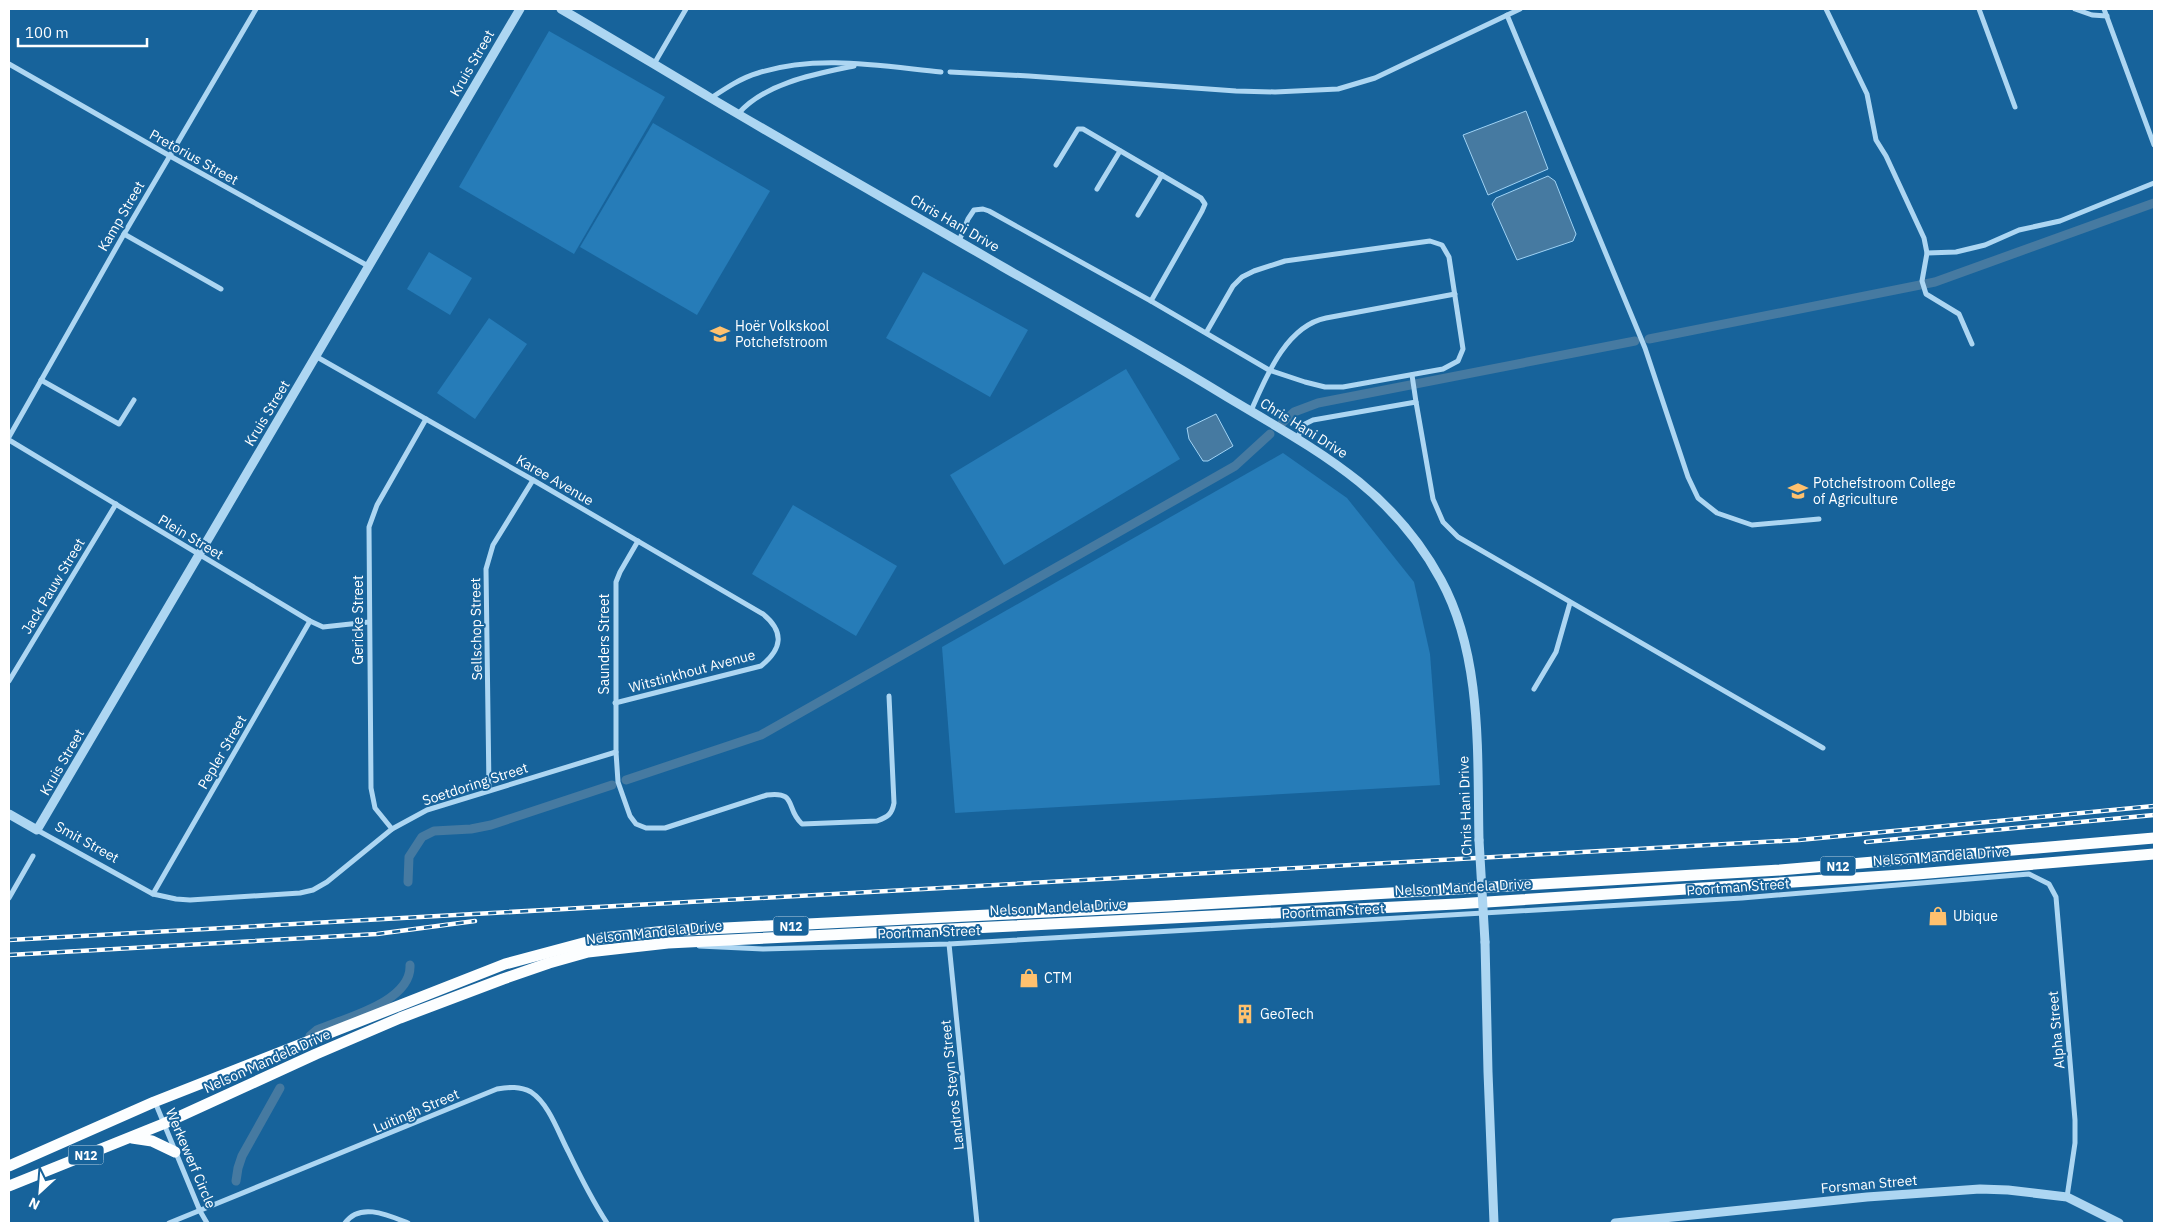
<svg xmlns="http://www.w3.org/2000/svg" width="2163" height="1232" font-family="'IBM Plex Sans',sans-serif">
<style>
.green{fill:#267cb8}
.water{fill:#467aa1;stroke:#a0d3f5}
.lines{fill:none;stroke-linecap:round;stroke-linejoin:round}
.canal{stroke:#467aa1;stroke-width:9}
.minor{stroke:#add6f2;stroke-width:5}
.tertiary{stroke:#add6f2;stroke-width:9}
.trunk{stroke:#fcfeff;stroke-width:11}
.rail-casing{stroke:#fff;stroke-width:4.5}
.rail{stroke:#17639b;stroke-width:2.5;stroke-dasharray:8;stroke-linecap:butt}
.tertiary-bridge{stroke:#add6f2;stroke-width:9}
.labels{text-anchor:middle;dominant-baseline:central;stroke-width:4;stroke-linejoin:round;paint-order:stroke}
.shield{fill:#17639b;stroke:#b9d0e1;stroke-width:1}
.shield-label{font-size:12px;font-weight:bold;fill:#fff}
.street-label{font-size:14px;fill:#fff;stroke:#17639b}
.poi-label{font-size:14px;fill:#fff;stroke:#17639b;text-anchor:start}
</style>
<rect width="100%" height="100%" fill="#17639b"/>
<!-- green -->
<g class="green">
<polygon points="549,31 665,97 574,254 459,187"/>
<polygon points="653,123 770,191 697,315 580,247"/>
<polygon points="429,252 472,278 450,315 407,289"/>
<polygon points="923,272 1028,330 990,397 886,338"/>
<polygon points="489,318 527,344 475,419 437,393"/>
<polygon points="1126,369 1180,459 1004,565 950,475"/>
<polygon points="1283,453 1347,498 1414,582 1430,654 1440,785 955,813 942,647"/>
<polygon points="793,505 897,566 856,636 752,574"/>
</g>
<!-- water -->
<g class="water">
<polygon points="1526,111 1548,169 1488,195 1463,135"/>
<polygon points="1548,176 1555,181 1576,234 1573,241 1517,260 1492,204 1496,198"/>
<polygon points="1216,414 1233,446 1208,461 1203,461 1189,439 1187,428"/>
</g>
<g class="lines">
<!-- canal -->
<g class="canal">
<polyline points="1649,339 1935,282 2154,203"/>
<polyline points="1282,423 1294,412 1318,403 1635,341"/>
<polyline points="626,780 761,735 1235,466 1270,434"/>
<polyline points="408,882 409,857 422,837 434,831 471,829 491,825 612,785"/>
<path d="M310,1036L317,1030C345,1018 412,1002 410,965"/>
<polyline points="236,1181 238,1168 242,1156 280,1088"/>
</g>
<!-- minor -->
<g class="minor">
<polyline points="1826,9 1867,94 1876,140 1886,156 1924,238 1927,253 1922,281 1926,294 1959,314 1972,344"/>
<polyline points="1979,9 2015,107"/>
<polyline points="2075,9 2092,15 2107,16"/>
<polyline points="2104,9 2154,145"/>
<polyline points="1507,15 1645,348 1688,477 1698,498 1717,513 1752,525 1819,519"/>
<polyline points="9,64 170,156 370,267"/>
<polyline points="654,64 686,9"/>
<polyline points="950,72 1029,76 1236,91 1275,92 1338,89 1375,78 1520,9"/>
<path d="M711,98C726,88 741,78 758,73C817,54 881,66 941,72"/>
<path d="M738,114C765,83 815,74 854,66"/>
<polyline points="1056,165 1078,129 1083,129 1201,198 1205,204 1202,211 1151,301"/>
<polyline points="1097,189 1120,151"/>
<polyline points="1138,215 1162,175"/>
<polyline points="124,234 221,289"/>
<polyline points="959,241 968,219 974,210 983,209 989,211 1151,301 1269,370 1305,382 1325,387 1343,387 1443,369 1458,361 1463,349 1449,257 1442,245 1430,241 1285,261 1254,271 1242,277 1233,286 1206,333"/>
<polyline points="1927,253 1956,252 1985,245 2019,230 2060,221 2154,183"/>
<path d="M317,357L533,480L763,614C785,632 782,649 761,666L615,703"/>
<polyline points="1412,375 1416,402"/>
<polyline points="41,380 119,424 134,400"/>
<path d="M1251,411C1266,377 1286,326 1326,318L1455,294"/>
<polyline points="9,437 124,234 256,9"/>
<polyline points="1297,438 1305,424 1313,420 1416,402 1433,499 1443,522 1458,537 1823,748"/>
<polyline points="9,440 310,621 323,627 369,622"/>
<path d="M638,541L620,572L616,582V752L618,782L630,816L636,824L646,828H665L767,795C798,791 785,809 802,824L877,821C888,817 892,814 894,803L889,696"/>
<polyline points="9,681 116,504"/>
<polyline points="1534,689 1556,652 1570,603"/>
<polyline points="489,789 486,569 493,545 533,480"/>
<polyline points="392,829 375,808 371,788 369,527 377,505 426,419"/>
<polyline points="37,830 153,894 176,899 190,900 300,893 313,890 327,882 392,829 427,810 616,752"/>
<polyline points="153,894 310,621"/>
<polyline points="9,898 33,856"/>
<polyline points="949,944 977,1223"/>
<polyline points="699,946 763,949 949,944 1742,898 2029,874 2049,884 2056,897 2075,1120 2075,1143 2067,1197"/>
<polyline points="155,1102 200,1211 207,1223"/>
<path d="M169,1223L497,1089C509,1087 520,1086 531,1092C549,1104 558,1132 568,1151C580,1176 592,1200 607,1223"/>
<path d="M345,1223C360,1202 388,1215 408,1223"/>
</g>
<!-- tertiary -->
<g class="tertiary">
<path d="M561,9C611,38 660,68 709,97C807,155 905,210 1003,267C1078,310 1154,352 1227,397C1314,449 1391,487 1441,580C1483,657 1477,755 1479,840"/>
<polyline points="9,814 37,830 520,9"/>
<polyline points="1485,942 1488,1072 1494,1223"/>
<polyline points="1615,1223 1867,1197 1980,1189 2008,1190 2067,1197 2119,1223"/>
</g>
<!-- trunk -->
<g class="trunk">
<polyline points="132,1138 152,1141 175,1152"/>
<polyline points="9,1166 154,1102 505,964 602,938 666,931 1168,906 1780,870 2154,838"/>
<polyline points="9,1186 163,1124 316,1054 400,1018 503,979 549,963 588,952 668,943 1456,904 1917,874 2154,854"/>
</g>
<defs>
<g id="rail">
<polyline points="1866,842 2154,815"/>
<polyline points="9,940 1799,840 2154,806"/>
<polyline points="9,955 377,934 475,921"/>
</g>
</defs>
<!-- rail casing -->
<use href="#rail" class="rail-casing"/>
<!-- rail -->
<use href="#rail" class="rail"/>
<!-- tertiary-bridge -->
<polyline class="tertiary-bridge" points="1479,840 1485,942"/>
</g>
<!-- icons -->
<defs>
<symbol id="school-bare" viewBox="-9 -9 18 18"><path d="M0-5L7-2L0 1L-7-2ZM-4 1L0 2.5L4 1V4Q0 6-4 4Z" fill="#ffc16e" stroke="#17639b" stroke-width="2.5" paint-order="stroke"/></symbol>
<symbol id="university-bare" viewBox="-9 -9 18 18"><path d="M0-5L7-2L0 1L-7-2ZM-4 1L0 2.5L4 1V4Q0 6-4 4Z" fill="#ffc16e" stroke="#17639b" stroke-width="2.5" paint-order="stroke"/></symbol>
<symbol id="shop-bare" viewBox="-9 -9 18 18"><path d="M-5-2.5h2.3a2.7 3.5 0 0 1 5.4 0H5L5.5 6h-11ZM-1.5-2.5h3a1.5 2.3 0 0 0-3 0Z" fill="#ffc16e" stroke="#17639b" stroke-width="2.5" paint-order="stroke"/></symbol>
<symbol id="building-bare" viewBox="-9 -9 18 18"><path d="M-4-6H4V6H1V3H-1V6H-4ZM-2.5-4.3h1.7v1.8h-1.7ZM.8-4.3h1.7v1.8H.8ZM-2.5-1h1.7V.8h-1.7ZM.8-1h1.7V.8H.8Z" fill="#ffc16e" stroke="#17639b" stroke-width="2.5" paint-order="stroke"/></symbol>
</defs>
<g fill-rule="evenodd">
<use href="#school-bare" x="706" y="320" width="28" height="28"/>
<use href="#university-bare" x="1784" y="477" width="28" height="28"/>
<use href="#shop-bare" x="1924" y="902" width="28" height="28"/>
<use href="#shop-bare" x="1015" y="964" width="28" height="28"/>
<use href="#building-bare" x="1231" y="1000" width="28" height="28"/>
</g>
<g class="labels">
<!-- shield labels -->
<g class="shield">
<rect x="1820.5" y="856.5" width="35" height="19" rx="4"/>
<rect x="773.5" y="916.5" width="35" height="19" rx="4"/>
<rect x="68.5" y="1145.5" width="35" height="19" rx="4"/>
</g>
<g class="shield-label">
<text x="1838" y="866">N12</text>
<text x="791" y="926">N12</text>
<text x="86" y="1155">N12</text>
</g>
<!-- street labels -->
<g class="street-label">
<text transform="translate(472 63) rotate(-60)">Kruis Street</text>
<text transform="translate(194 157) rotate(29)">Pretorius Street</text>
<text transform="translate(121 216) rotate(-60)">Kamp Street</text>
<text transform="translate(955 223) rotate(30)">Chris Hani Drive</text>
<text transform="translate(267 413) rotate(-59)">Kruis Street</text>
<text transform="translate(1304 428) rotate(32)">Chris Hani Drive</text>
<text transform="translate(555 480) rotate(30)">Karee Avenue</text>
<text transform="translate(191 537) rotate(31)">Plein Street</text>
<text transform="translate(53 586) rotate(-59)">Jack Pauw Street</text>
<text transform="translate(358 620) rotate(-90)">Gericke Street</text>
<text transform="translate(476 629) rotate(-91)">Sellschop Street</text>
<text transform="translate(604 644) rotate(-90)">Saunders Street</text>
<text transform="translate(692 671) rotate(-15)">Witstinkhout Avenue</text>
<text transform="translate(222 752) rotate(-60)">Pepler Street</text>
<text transform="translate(62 762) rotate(-60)">Kruis Street</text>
<text transform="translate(475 784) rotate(-18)">Soetdoring Street</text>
<text transform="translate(1465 806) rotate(-92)">Chris Hani Drive</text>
<text transform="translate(87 842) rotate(29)">Smit Street</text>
<text transform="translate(1941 856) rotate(-4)">Nelson Mandela Drive</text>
<text transform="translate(1463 887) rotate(-3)">Nelson Mandela Drive</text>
<text transform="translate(1738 887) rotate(-4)">Poortman Street</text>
<text transform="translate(1058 907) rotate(-3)">Nelson Mandela Drive</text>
<text transform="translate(1333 911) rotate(-3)">Poortman Street</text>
<text transform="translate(654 932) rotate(-6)">Nelson Mandela Drive</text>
<text transform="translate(929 932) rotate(-2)">Poortman Street</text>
<text transform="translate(2056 1030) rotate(-95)">Alpha Street</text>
<text transform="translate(267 1061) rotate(-24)">Nelson Mandela Drive</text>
<text transform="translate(952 1085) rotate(-96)">Landros Steyn Street</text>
<text transform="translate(416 1111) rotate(-23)">Luitingh Street</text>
<text transform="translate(191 1158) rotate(67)">Werkewerf Circle</text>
<text transform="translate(1869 1184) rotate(-5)">Forsman Street</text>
</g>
<!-- poi labels -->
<g class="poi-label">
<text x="735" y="326">Hoër Volkskool<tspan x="735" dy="16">Potchefstroom</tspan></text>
<text x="1813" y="483">Potchefstroom College<tspan x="1813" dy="16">of Agriculture</tspan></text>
<text x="1953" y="916">Ubique</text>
<text x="1044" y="978">CTM</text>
<text x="1260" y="1014">GeoTech</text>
</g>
</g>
<!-- border -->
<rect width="2163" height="1232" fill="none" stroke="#ffffff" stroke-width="20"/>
<!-- north arrow -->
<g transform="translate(40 1192) rotate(206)" stroke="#17639b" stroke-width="4" paint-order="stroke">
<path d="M0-4L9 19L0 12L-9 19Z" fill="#ffffff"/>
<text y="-8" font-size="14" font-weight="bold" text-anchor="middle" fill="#ffffff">N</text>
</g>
<!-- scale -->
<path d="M18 38v8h129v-8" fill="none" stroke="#ffffff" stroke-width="2.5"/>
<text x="25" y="38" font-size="15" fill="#ffffff" stroke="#17639b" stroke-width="4" paint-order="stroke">100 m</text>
</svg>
